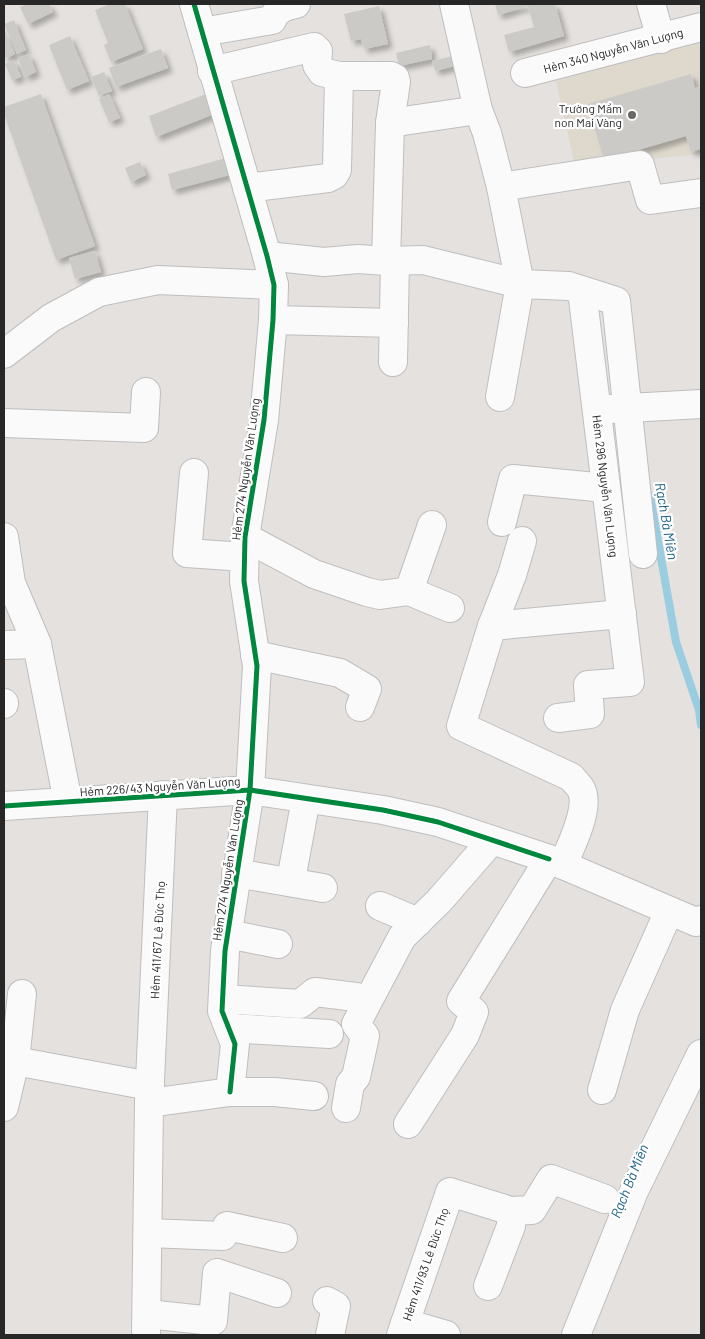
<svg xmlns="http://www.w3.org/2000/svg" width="705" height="1339" font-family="Barlow,sans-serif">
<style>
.education{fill:#ded8cd}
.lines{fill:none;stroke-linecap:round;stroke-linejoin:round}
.stream{stroke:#99cddf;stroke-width:8}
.building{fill:#cccac7;filter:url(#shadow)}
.minor-casing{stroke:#bfbebf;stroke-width:30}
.minor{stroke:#fbfafa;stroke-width:28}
.cycleway-casing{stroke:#fff;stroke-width:8}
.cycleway{stroke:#00873e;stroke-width:5}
.poi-dot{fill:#696867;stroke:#fff;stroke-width:2}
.labels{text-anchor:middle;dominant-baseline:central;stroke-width:4.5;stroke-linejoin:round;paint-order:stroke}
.street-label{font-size:12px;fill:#272727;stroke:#fff}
.poi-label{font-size:12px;fill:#272727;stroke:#fff;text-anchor:end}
.water-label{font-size:14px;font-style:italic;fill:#1d6386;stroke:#fff}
</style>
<defs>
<filter id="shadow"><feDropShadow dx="4.5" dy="4.5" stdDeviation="2.5" flood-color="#0004"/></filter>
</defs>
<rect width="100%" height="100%" fill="#e4e1de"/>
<!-- education -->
<polygon class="education" points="701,35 701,154 575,166 555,76"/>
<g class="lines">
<!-- stream -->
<polyline class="stream" points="650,496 676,642 699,710 701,725"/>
</g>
<!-- building -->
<g class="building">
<polygon points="27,4 49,4 53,12 28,24 20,7"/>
<polygon points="110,4 125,4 143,49 111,62 104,45 108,43 95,10"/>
<polygon points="495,4 555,4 564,36 509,52 504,35 534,27 528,6 498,15"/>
<polygon points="379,6 388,44 364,49 361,39 351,41 344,14"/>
<polygon points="14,20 26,50 17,54 4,24"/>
<polygon points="4,28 15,54 4,59"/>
<polygon points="70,36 89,81 67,90 49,45"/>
<polygon points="430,45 432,59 399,66 396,53"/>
<polygon points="161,49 168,68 116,87 109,68"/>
<polygon points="29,54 36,72 25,77 18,58"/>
<polygon points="453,56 455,66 435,71 432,61"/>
<polygon points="14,60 21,77 12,80 5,64"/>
<polygon points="104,72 112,91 99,96 91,77"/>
<polygon points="691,74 695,88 701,86 701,149 691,152 686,136 604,160 588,104"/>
<polygon points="41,94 95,246 56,260 4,114 4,107"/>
<polygon points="109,94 120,118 109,122 99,99"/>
<polygon points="206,94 214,114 156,137 149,116"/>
<polygon points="226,158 230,175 172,190 168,174"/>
<polygon points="140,162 146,175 131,182 125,168"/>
<polygon points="95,251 101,272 75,279 69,258"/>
</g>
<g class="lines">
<defs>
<g id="minor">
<polyline points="194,4 267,256 274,285 273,320 264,420 245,537 244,581 257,666 250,790 225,951 222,1011 235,1044 230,1092"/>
<polyline points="454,4 478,110 487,133 501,187 520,284 569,286 616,301 643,554"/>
<polyline points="651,4 661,39"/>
<path d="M202,32L272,20C277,8 285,7 296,4"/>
<polyline points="212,71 314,47 318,51 317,65 322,72 339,76 391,76 395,78 396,82 390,123 386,261"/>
<polyline points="525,73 701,27"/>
<polyline points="390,123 478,110"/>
<polyline points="501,187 640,165 650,200 701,193"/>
<polyline points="247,188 328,178 334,175 337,170 339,76"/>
<polyline points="267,256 324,262 358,259 386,261 423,260 520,284 500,397"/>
<polyline points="273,320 394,323"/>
<polyline points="4,354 51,318 99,292 158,280 274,285"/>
<polyline points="393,362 395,261"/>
<polyline points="610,409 701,404"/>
<polyline points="4,423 144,428 146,392"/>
<polyline points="194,473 187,553 244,557"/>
<polyline points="502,522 513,479 606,488"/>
<polyline points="4,537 11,583 37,644 68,802"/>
<polyline points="245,537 314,574 367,592 380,595 409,591 432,525"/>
<polyline points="409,591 450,608"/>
<polyline points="492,626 512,575 522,541"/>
<polyline points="4,645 37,644"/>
<polyline points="255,655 340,673 367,689 360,707"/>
<polyline points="4,703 4,704"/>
<polyline points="558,718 590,714 588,685 630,682 582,291"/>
<polyline points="4,806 250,790 383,810 438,822 549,859 696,922 701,920"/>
<path d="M563,865C570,847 591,808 581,789C579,785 574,781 571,777L461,726L492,626L622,614"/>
<polyline points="293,869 306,799"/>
<polyline points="236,873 323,888"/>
<polyline points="380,906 418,922"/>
<polyline points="228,934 278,944"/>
<polyline points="223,999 300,1004 315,992 356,997"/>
<polyline points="229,1028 329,1034"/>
<polyline points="15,1061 150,1086"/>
<polyline points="602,1090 625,1010 669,911"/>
<polyline points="149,1103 230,1092 275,1092 314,1096"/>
<polyline points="4,1107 15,1061 22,994"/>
<polyline points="346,1108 350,1084 356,1077 365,1036 356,1024 402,937 439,901 492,840"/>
<polyline points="408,1124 465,1035 474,1012 461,1001 549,859"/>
<polyline points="148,1233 223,1236 227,1226 283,1238"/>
<polyline points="488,1286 511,1226 511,1211"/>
<polyline points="327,1301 336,1306 330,1335"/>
<polyline points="147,1314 213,1321 217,1273 277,1293"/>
<polyline points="405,1323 446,1335"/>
<polyline points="146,1335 149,1103 163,795"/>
<polyline points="401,1335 450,1192 511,1211 532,1210 551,1179 605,1199"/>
<polyline points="576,1335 634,1191 701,1054"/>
</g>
</defs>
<!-- minor casing -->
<use href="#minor" class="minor-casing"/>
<!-- minor -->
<use href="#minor" class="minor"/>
<defs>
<g id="cycleway">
<polyline points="194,4 267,256 274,285 273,320 264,420 245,537 244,581 257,666 250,790 225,951 222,1011 235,1044 230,1092"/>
<polyline points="4,806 250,790 383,810 438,822 549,859"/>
</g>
</defs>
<!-- cycleway casing -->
<use href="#cycleway" class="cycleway-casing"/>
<!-- cycleway -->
<use href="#cycleway" class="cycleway"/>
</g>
<!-- markers -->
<circle class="poi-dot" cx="632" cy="115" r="5"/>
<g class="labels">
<!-- street labels -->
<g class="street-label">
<text transform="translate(613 50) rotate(-15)">Hẻm 340 Nguyễn Văn Lượng</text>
<text transform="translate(245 469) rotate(-82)">Hẻm 274 Nguyễn Văn Lượng</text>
<text transform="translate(606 486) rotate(83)">Hẻm 296 Nguyễn Văn Lượng</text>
<text transform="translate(160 786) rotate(-4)">Hẻm 226/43 Nguyễn Văn Lượng</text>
<text transform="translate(227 870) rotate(-81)">Hẻm 274 Nguyễn Văn Lượng</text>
<text transform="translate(157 940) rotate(-87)">Hẻm 411/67 Lê Đức Thọ</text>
<text transform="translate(425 1264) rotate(-71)">Hẻm 411/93 Lê Đức Thọ</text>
</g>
<!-- poi labels -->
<g class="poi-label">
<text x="622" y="108">Trường Mầm<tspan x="622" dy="14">non Mai Vàng</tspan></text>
</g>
<!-- water labels -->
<g class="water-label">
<text transform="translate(667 521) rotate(80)">Rạch Bà Miên</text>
<text transform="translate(629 1181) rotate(-68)">Rạch Bà Miên</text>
</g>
</g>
<!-- border -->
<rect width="705" height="1339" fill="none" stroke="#272727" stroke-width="10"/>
</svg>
